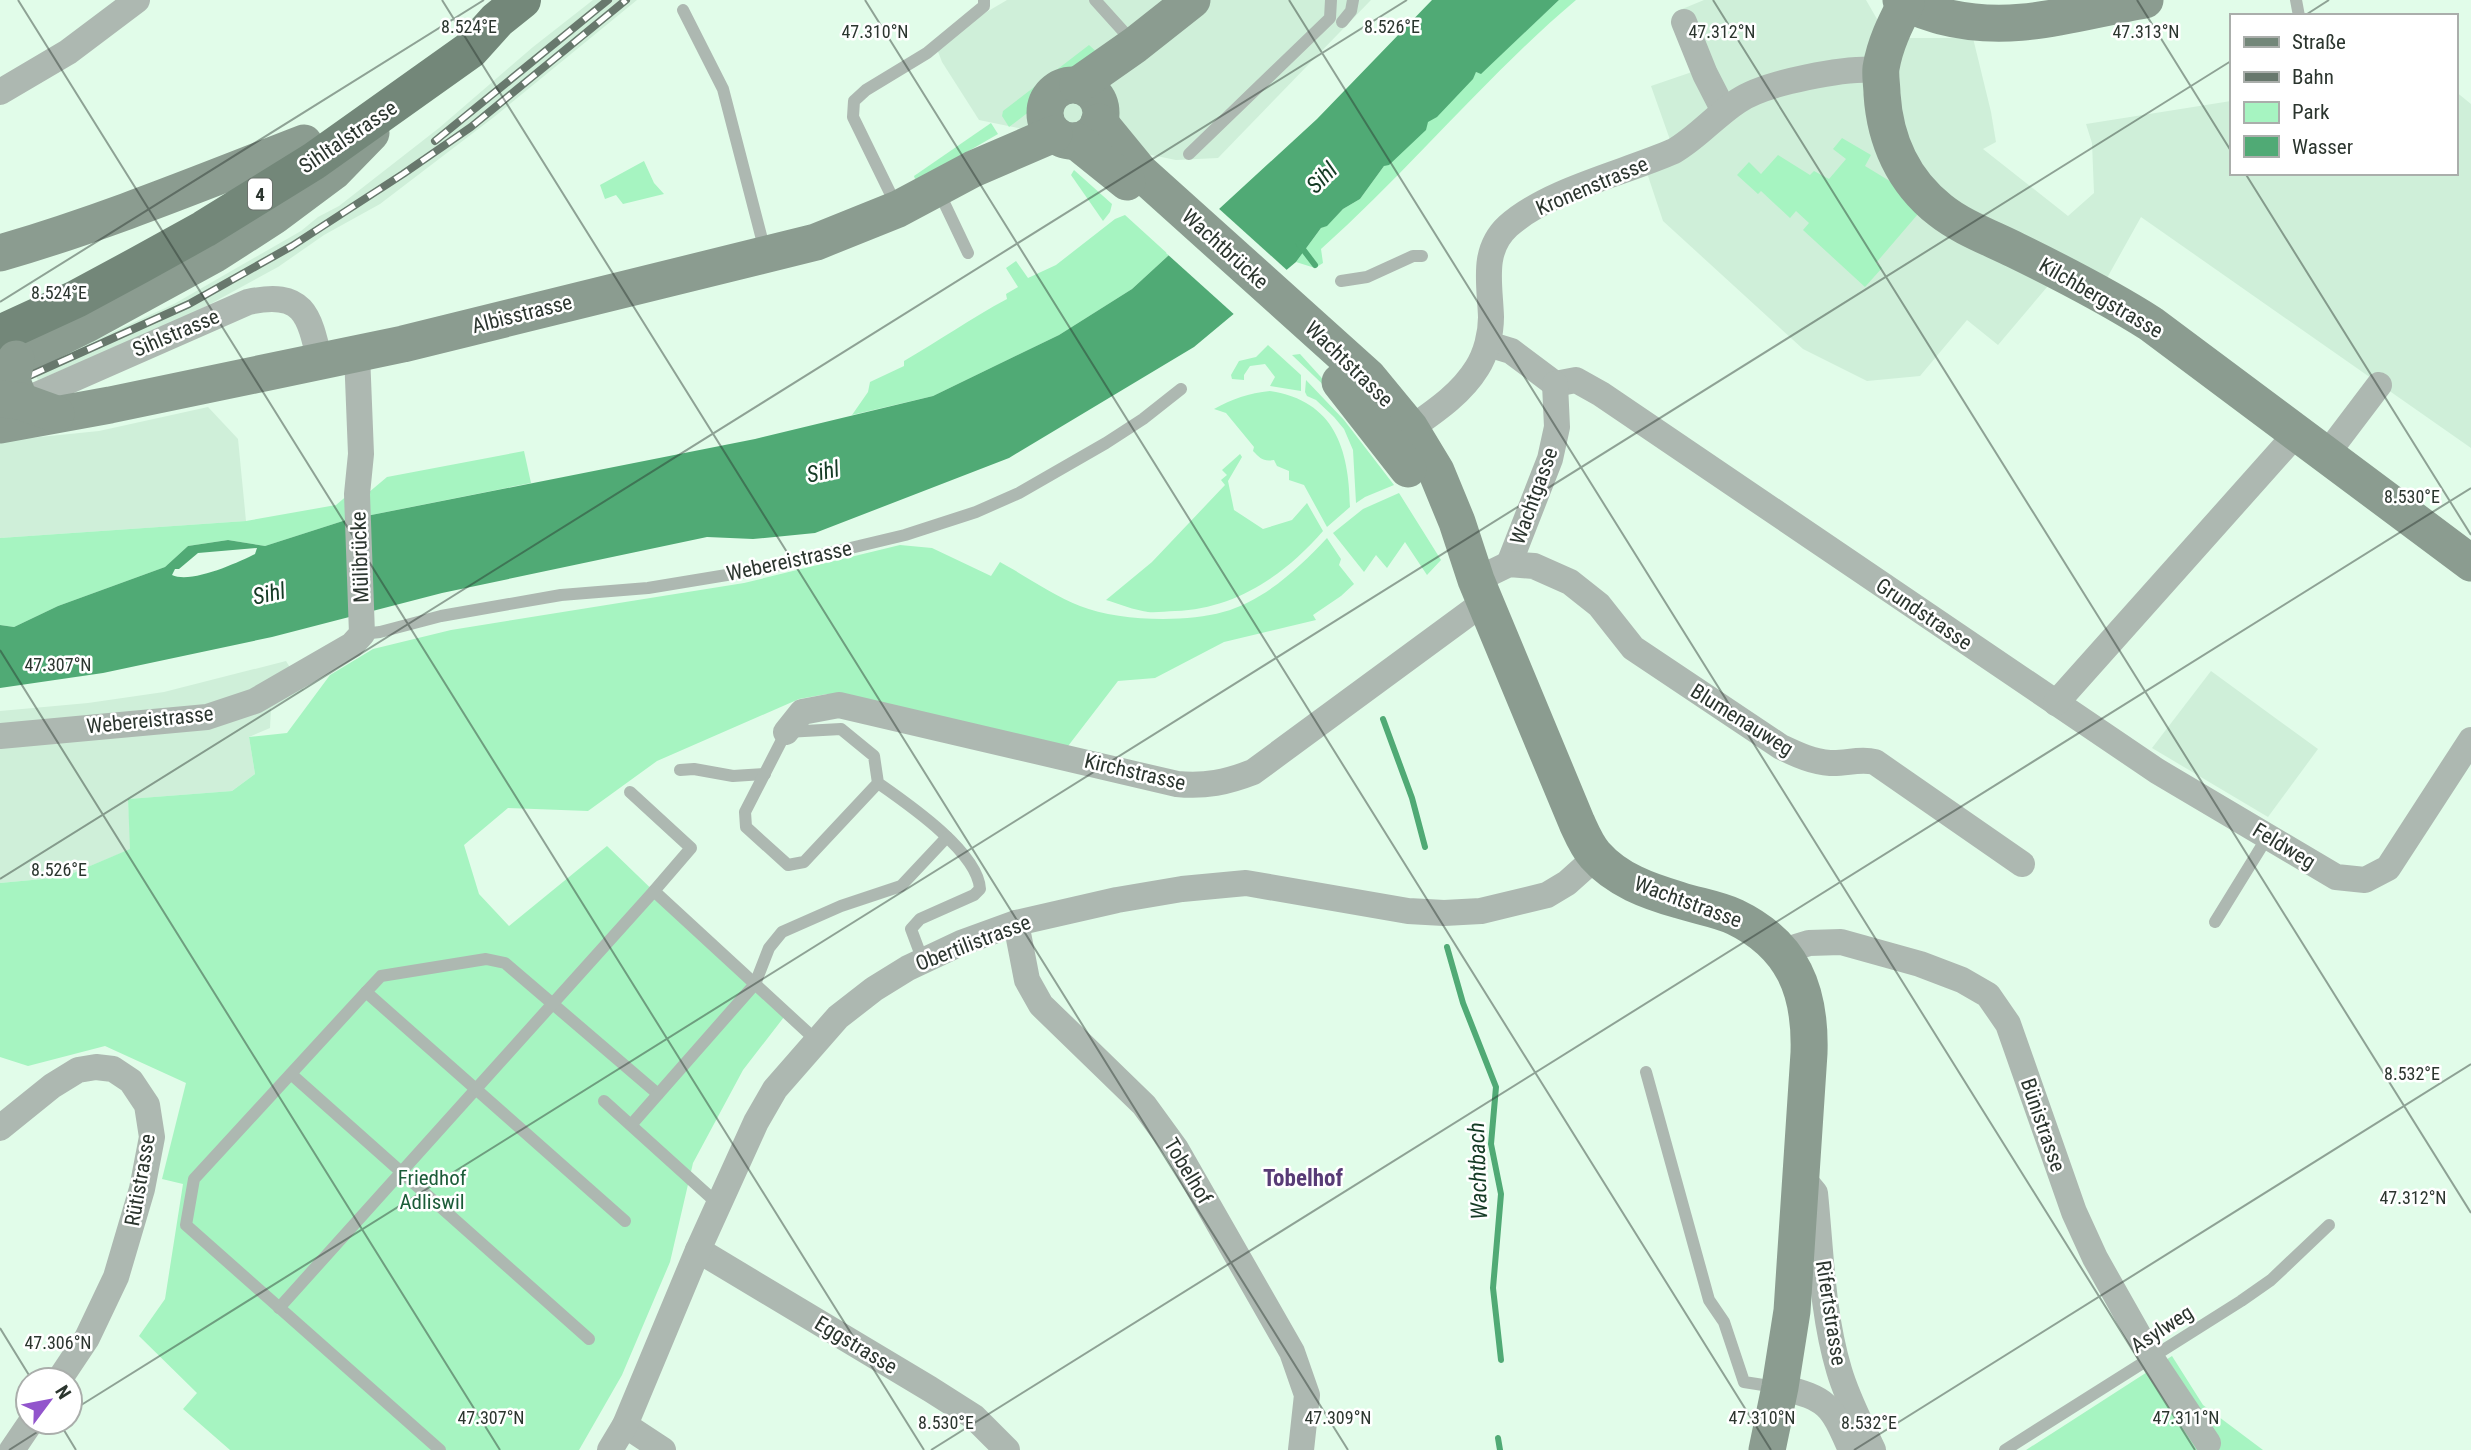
<svg xmlns="http://www.w3.org/2000/svg" width="2471" height="1450" font-family="'Roboto Condensed',sans-serif">
<style>
.built{fill:#cfefd9}
.green{fill:#a6f4c1}
.water{fill:#50aa75;fill-rule:evenodd}
.pier{fill:#e1fce9}
.lines{fill:none;stroke-linecap:round;stroke-linejoin:round}
.stream{stroke:#50aa75;stroke-width:6}
.lane{stroke:#adb8b1;stroke-width:12}
.street{stroke:#adb8b1;stroke-width:26}
.secondary{stroke:#8b9c90;stroke-width:37}
.primary{stroke:#738779;stroke-width:38}
.rail-casing{stroke:#68786d;stroke-width:8}
.rail{stroke:#fff;stroke-width:5;stroke-dasharray:16;stroke-linecap:butt}
.secondary-bridge{stroke:#8b9c90;stroke-width:37}
.ticks{fill:none;stroke:#2b352e;stroke-width:2;stroke-opacity:0.45}
.labels{text-anchor:middle;dominant-baseline:central;stroke-width:5;stroke-linejoin:round;paint-order:stroke}
.shield{fill:#fff;stroke:#6b726d;stroke-width:2}
.shield-label{font-size:19px;font-weight:bold;fill:#2b352e}
.street-label{font-size:21px;fill:#2b352e;stroke:#fff}
.park-label{font-size:21px;fill:#1b5c38;stroke:#fff}
.water-label{font-size:23px;font-style:italic;fill:#153b25;stroke:#fff}
.neighbourhood-label{font-size:23px;font-weight:bold;fill:#583b76;stroke:#fff}
.ticks-label{font-size:18px;text-anchor:middle;fill:#2b352e;stroke:#fff;stroke-width:5;stroke-linejoin:round;paint-order:stroke}
</style>
<rect width="100%" height="100%" fill="#e1fce9"/>
<!-- built -->
<g class="built">
<polygon points="593,0 637,0 494,117 380,204 324,235 278,267 181,320 38,380 32,369 174,304 301,231 318,217 339,206 439,128 533,47"/>
<polygon points="1007,0 1371,0 1218,158 1176,160 979,120 942,62 937,49 946,36"/>
<polygon points="1704,0 1866,0 1888,38 1973,38 1991,112 1996,142 1983,149 2068,216 2094,193 2092,143 2086,124 2231,101 2231,173 2455,173 2455,91 2471,104 2471,448 2141,217 2107,278 2053,280 1998,345 1967,320 1920,376 1867,381 1803,349 1663,221 1644,164 1674,151 1651,86 1692,72 1675,12"/>
<polygon points="208,407 238,439 246,521 0,538 0,441 99,431"/>
<polygon points="286,661 304,690 271,708 270,728 249,737 255,774 232,791 128,799 131,849 64,877 0,883 0,711 88,703 164,692"/>
<polygon points="2211,671 2318,749 2268,817 2152,748"/>
</g>
<!-- green -->
<g class="green">
<path d="M1559,0H1576C1485,77 1410,170 1321,249L1323,263L1315,268L1296,262L1321,228L1327,225L1343,209L1360,199L1384,166L1476,72L1481,73Z"/>
<path d="M1089,45L1100,55C1092,60 1084,65 1075,69C1052,79 1032,79 1030,111L1009,127L1002,116L1003,111Z"/>
<polygon points="991,123 998,134 922,178 915,179 914,176"/>
<polygon points="1842,138 1871,155 1865,166 1893,183 1918,214 1876,263 1882,268 1865,287 1803,230 1809,223 1796,211 1790,218 1761,191 1758,194 1737,175 1749,162 1761,174 1778,155 1810,175 1814,171 1829,179 1846,159 1833,149"/>
<polygon points="644,161 654,183 664,194 623,204 616,195 605,199 600,185"/>
<polygon points="1074,170 1112,204 1110,212 1103,221 1071,175"/>
<path d="M1125,215L1169,255L1132,289L1059,335L933,396L852,415L868,392L870,382L904,366V361C939,341 971,318 1007,299L1006,294L1018,287L1006,268L1016,261L1028,278L1056,265L1115,219Z"/>
<polygon points="1268,345 1301,375 1301,391 1270,386 1275,377 1265,364 1250,366 1244,375 1244,380 1232,379 1231,375 1239,361 1256,357"/>
<polygon points="1300,354 1358,418 1292,355"/>
<polygon points="1306,380 1344,420 1394,485 1365,497 1356,503 1353,450 1344,429 1334,417 1316,400 1307,396 1305,392"/>
<path d="M1270,391C1335,401 1349,449 1350,507L1327,527L1304,485L1289,480V471L1277,466L1274,460C1263,462 1260,458 1253,451L1254,447L1226,413L1214,409C1232,399 1249,393 1270,391Z"/>
<polygon points="524,451 531,483 346,520 265,546 228,540 188,546 165,567 58,606 14,627 0,625 0,538 246,521 336,505 349,494 368,493 387,477"/>
<path d="M1240,454L1242,457L1228,481L1234,510L1263,529L1292,520L1307,503L1323,531C1285,575 1235,609 1175,611C1166,611 1156,613 1148,612C1134,610 1119,604 1106,600L1152,562L1225,485L1221,480L1227,475L1222,470Z"/>
<polygon points="1399,493 1441,560 1427,575 1405,542 1387,568 1376,555 1364,572 1333,533 1363,509"/>
<path d="M1327,538L1341,559L1339,565L1354,584L1341,596L1313,615L1316,620L1224,642L1155,678L1118,681L1065,750L827,694L799,699L657,761L588,811L508,808L464,845L479,894L509,926L607,846L784,1017L743,1070L693,1163L670,1262L622,1375L579,1450H230L183,1409L197,1393L139,1336L165,1299L183,1184L162,1179L186,1083L105,1046L28,1066L0,1057V883L64,877L130,849L128,799L232,791L255,774L249,737L287,733L330,675L373,649L451,630L744,583L900,545L932,548L991,576L1000,562C1024,575 1054,596 1080,606C1118,621 1184,623 1223,612C1264,601 1299,568 1327,538Z"/>
<polygon points="2172,1356 2203,1405 2263,1450 2026,1450"/>
</g>
<!-- water -->
<path class="water" d="M1432,0H1559L1481,74L1476,72L1473,79L1437,117L1428,122L1426,130L1389,165L1384,166L1360,199L1343,209L1327,226L1321,228L1296,262L1194,347L1009,458L815,533L753,539L707,537L442,593L272,637L103,673L0,688V625L14,627L58,606L165,567L188,546L228,540L265,546L346,520L755,439L933,396L1059,335L1132,289L1317,119ZM257,548L255,554C237,563 191,584 172,575L175,569H179L198,553Z"/>
<!-- pier -->
<polygon class="pier" points="1217,207 1289,272 1237,317 1166,253"/>
<g class="lines">
<!-- stream -->
<g class="stream">
<polyline points="1299,244 1315,265"/>
<polyline points="1383,719 1412,798 1425,847"/>
<polyline points="1447,947 1463,1003 1496,1087 1491,1144 1501,1194 1493,1288 1501,1360"/>
<polyline points="1498,1438 1500,1450"/>
</g>
<!-- lane -->
<g class="lane">
<polyline points="1095,0 1132,41"/>
<polyline points="2296,0 2299,16"/>
<polyline points="683,10 723,89 765,251"/>
<polyline points="1342,22 1351,11 1353,0"/>
<polyline points="1189,154 1330,18 1331,0"/>
<polyline points="938,190 968,253"/>
<polyline points="896,205 853,117 854,101 866,90 927,53 984,6 984,0"/>
<polyline points="1341,281 1367,277 1413,256 1422,256"/>
<polyline points="362,634 380,632 441,616 561,595 648,588 763,569 905,535 976,512 1019,493 1106,443 1143,419 1181,389"/>
<polyline points="680,770 694,769 733,776 765,774"/>
<path d="M878,783L804,862L788,865L746,827L745,812L786,732L841,729L874,756L878,783C908,804 978,852 980,889L974,895L920,919L911,929L923,961"/>
<polyline points="630,792 691,848 654,891"/>
<polyline points="2215,922 2268,836"/>
<polyline points="366,992 381,976 486,959 505,963 658,1094"/>
<polyline points="1646,1072 1709,1300 1724,1322 1744,1382 1776,1387"/>
<polyline points="291,1074 589,1339"/>
<polyline points="604,1101 718,1204"/>
<polyline points="631,1125 755,984 769,948 782,932 841,906 901,886 947,837"/>
<polyline points="279,1308 654,891 817,1041"/>
<polyline points="440,1450 186,1225 194,1179 366,992 625,1221"/>
<polyline points="2005,1450 2241,1301 2271,1280 2329,1225"/>
</g>
<!-- street -->
<g class="street">
<polyline points="1684,22 1705,74 1724,111"/>
<polyline points="0,92 68,52 137,0"/>
<polyline points="1488,344 1511,351 1555,384"/>
<polyline points="1555,384 1576,380 1601,394 2157,771 2336,877 2365,880 2388,868 2471,740"/>
<path d="M14,405L248,302C304,290 309,314 320,362"/>
<path d="M1396,439C1424,418 1458,399 1477,368C1486,354 1491,334 1491,317C1490,284 1481,251 1508,226C1548,190 1624,173 1674,151C1698,137 1715,116 1738,101C1766,82 1847,67 1881,70"/>
<polyline points="2326,455 2379,385"/>
<polyline points="1509,564 1550,459 1557,427 1555,384"/>
<path d="M1476,580L1509,564L1534,566L1570,582L1599,605L1633,648L1781,747C1796,754 1812,762 1830,763C1846,764 1859,758 1875,762L2022,864"/>
<polyline points="2056,703 2297,433"/>
<path d="M786,732L802,712L839,705L1177,784C1205,787 1227,782 1253,772L1472,611L1487,605"/>
<polyline points="0,736 207,717 255,701 352,645 362,634 357,494 361,454 357,354"/>
<polyline points="1016,923 1027,980 1041,1005 1144,1105 1176,1149 1292,1352 1307,1395 1301,1450"/>
<polyline points="1784,955 1796,947 1809,943 1841,942 1920,964 1962,980 1988,995 2008,1024 2074,1212 2095,1258 2152,1359 2208,1443"/>
<polyline points="0,1128 52,1086 78,1070 96,1067 113,1069 131,1081 147,1105 152,1137 142,1189 116,1277 87,1338 59,1380"/>
<path d="M1805,1181L1815,1193C1821,1252 1822,1313 1839,1370C1847,1398 1861,1424 1873,1450"/>
<polyline points="698,1250 930,1389 974,1417 1007,1450"/>
<path d="M1780,1387C1829,1399 1831,1405 1851,1450"/>
<polyline points="625,1425 663,1450"/>
<polyline points="12,1450 31,1422"/>
<polyline points="610,1450 625,1425 698,1250 756,1122 775,1089 838,1017 874,989 908,968 961,943 1016,923 1117,900 1182,889 1246,883 1408,911 1444,913 1481,911 1547,895 1567,883 1596,857"/>
</g>
<!-- secondary -->
<g class="secondary">
<path d="M1901,0C1913,8 1928,12 1941,16C2014,35 2074,12 2145,0"/>
<path d="M1906,3C1895,24 1885,44 1881,68C1880,76 1882,86 1882,94C1885,140 1903,181 1940,210C1961,227 1991,238 2015,250C2062,273 2107,296 2151,324L2471,563"/>
<circle cx="1073" cy="113" r="28"/>
<polyline points="1078,85 1135,45 1192,0"/>
<path d="M1099,122L1140,172L1368,377L1410,428L1436,471L1457,522L1476,580L1577,823C1582,834 1587,846 1595,855C1617,880 1648,891 1679,900C1697,906 1718,909 1735,917C1793,945 1811,991 1809,1053L1792,1311L1780,1387L1767,1450"/>
<polyline points="1076,141 1127,182"/>
<path d="M0,253C104,223 203,182 304,143"/>
<polyline points="0,367 85,325 215,254 274,216 333,172 371,133"/>
<polyline points="1340,382 1408,469"/>
<polyline points="0,425 110,405 403,344 816,242 898,209 973,169 1054,134"/>
</g>
<!-- primary -->
<polyline class="primary" points="0,334 76,299 139,265 204,229 314,161 470,50 497,20 522,0"/>
<defs>
<g id="rail">
<polyline points="435,141 608,0"/>
<polyline points="0,389 189,304 292,246 403,174 471,127 626,0"/>
</g>
</defs>
<!-- rail casing -->
<use href="#rail" class="rail-casing"/>
<!-- rail -->
<use href="#rail" class="rail"/>
<!-- secondary-bridge -->
<g class="secondary-bridge">
<polyline points="16,359 12,381 20,401"/>
<polyline points="0,399 20,401 56,414"/>
</g>
</g>
<!-- ticks -->
<path class="ticks" d="M18,0L924,1450M442,0L1348,1450M865,0L1771,1450M1289,0L2195,1450M1713,0L2471,1213M2137,0L2231,151M2304,16L2329,0M2245,173L2471,535M0,302L484,0M0,650L500,1450M0,879L1407,0M0,1328L32,1380M70,1412L2231,61M59,1422L76,1450M9,1450L53,1422M931,1450L2471,488M1854,1450L2471,1064"/>
<g class="labels">
<!-- shield labels -->
<rect class="shield" x="248" y="178.5" width="24" height="31" rx="5"/>
<g class="shield-label">
<text x="260" y="194">4</text>
</g>
<!-- street labels -->
<g class="street-label">
<text transform="translate(348 137) rotate(-34)">Sihltalstrasse</text>
<text transform="translate(1592 186) rotate(-23)">Kronenstrasse</text>
<text transform="translate(1225 249) rotate(42)">Wachtbrücke</text>
<text transform="translate(2101 298) rotate(30)">Kilchbergstrasse</text>
<text transform="translate(522 314) rotate(-14)">Albisstrasse</text>
<text transform="translate(176 333) rotate(-23)">Sihlstrasse</text>
<text transform="translate(1349 364) rotate(44)">Wachtstrasse</text>
<text transform="translate(1534 496) rotate(-70)">Wachtgasse</text>
<text transform="translate(360 557) rotate(-92)">Mülibrücke</text>
<text transform="translate(789 561) rotate(-12)">Webereistrasse</text>
<text transform="translate(1924 614) rotate(34)">Grundstrasse</text>
<text transform="translate(150 720) rotate(-6)">Webereistrasse</text>
<text transform="translate(1742 720) rotate(32)">Blumenauweg</text>
<text transform="translate(1135 772) rotate(13)">Kirchstrasse</text>
<text transform="translate(2284 846) rotate(31)">Feldweg</text>
<text transform="translate(1688 902) rotate(20)">Wachtstrasse</text>
<text transform="translate(973 943) rotate(-21)">Obertilistrasse</text>
<text transform="translate(2043 1125) rotate(71)">Bünistrasse</text>
<text transform="translate(1188 1171) rotate(59)">Tobelhof</text>
<text transform="translate(140 1180) rotate(-80)">Rütistrasse</text>
<text transform="translate(1831 1313) rotate(81)">Rifertstrasse</text>
<text transform="translate(2162 1329) rotate(-33)">Asylweg</text>
<text transform="translate(856 1345) rotate(31)">Eggstrasse</text>
</g>
<!-- park labels -->
<g class="park-label">
<text x="432" y="1178">Friedhof<tspan x="432" dy="24">Adliswil</tspan></text>
</g>
<!-- water labels -->
<g class="water-label">
<text transform="translate(1322 178) rotate(-45)">Sihl</text>
<text transform="translate(823 472) rotate(-12)">Sihl</text>
<text transform="translate(269 594) rotate(-12)">Sihl</text>
<text transform="translate(1478 1171) rotate(-92)">Wachtbach</text>
</g>
<!-- neighbourhood labels -->
<g class="neighbourhood-label">
<text x="1303" y="1178">Tobelhof</text>
</g>
</g>
<g class="ticks-label">
<text x="469" y="33">8.524°E</text>
<text x="1392" y="33">8.526°E</text>
<text x="2146" y="38">47.313°N</text>
<text x="875" y="38">47.310°N</text>
<text x="1722" y="38">47.312°N</text>
<text x="59" y="299">8.524°E</text>
<text x="2412" y="503">8.530°E</text>
<text x="58" y="671">47.307°N</text>
<text x="59" y="876">8.526°E</text>
<text x="2412" y="1080">8.532°E</text>
<text x="2413" y="1204">47.312°N</text>
<text x="58" y="1349">47.306°N</text>
<text x="491" y="1424">47.307°N</text>
<text x="1338" y="1424">47.309°N</text>
<text x="1762" y="1424">47.310°N</text>
<text x="2186" y="1424">47.311°N</text>
<text x="946" y="1429">8.530°E</text>
<text x="1869" y="1429">8.532°E</text>
</g>
<!-- legend -->
<rect x="2230" y="14" width="228" height="161" fill="#ffffff" stroke="#aaaeab" stroke-width="2"/>
<rect x="2244" y="37" width="35" height="10" fill="#738779" stroke="#aaaeab" stroke-width="2"/>
<text x="2292" y="49" font-size="21" fill="#2b352e">Straße</text>
<rect x="2244" y="72" width="35" height="10" fill="#68786d" stroke="#aaaeab" stroke-width="2"/>
<text x="2292" y="84" font-size="21" fill="#2b352e">Bahn</text>
<rect x="2244" y="102" width="35" height="21" fill="#a6f4c1" stroke="#aaaeab" stroke-width="2"/>
<text x="2292" y="119" font-size="21" fill="#2b352e">Park</text>
<rect x="2244" y="136" width="35" height="21" fill="#50aa75" stroke="#aaaeab" stroke-width="2"/>
<text x="2292" y="154" font-size="21" fill="#2b352e">Wasser</text>
<!-- north arrow -->
<g transform="translate(49 1401) rotate(58)"><circle r="33" fill="#ffffff" stroke="#aaaeab" stroke-width="2"/>
<path d="M0-5L12 26L0 18L-12 26Z" fill="#9255cc"/>
<text y="-10" font-size="19" font-weight="bold" text-anchor="middle" fill="#2b352e">N</text>
</g>
</svg>
